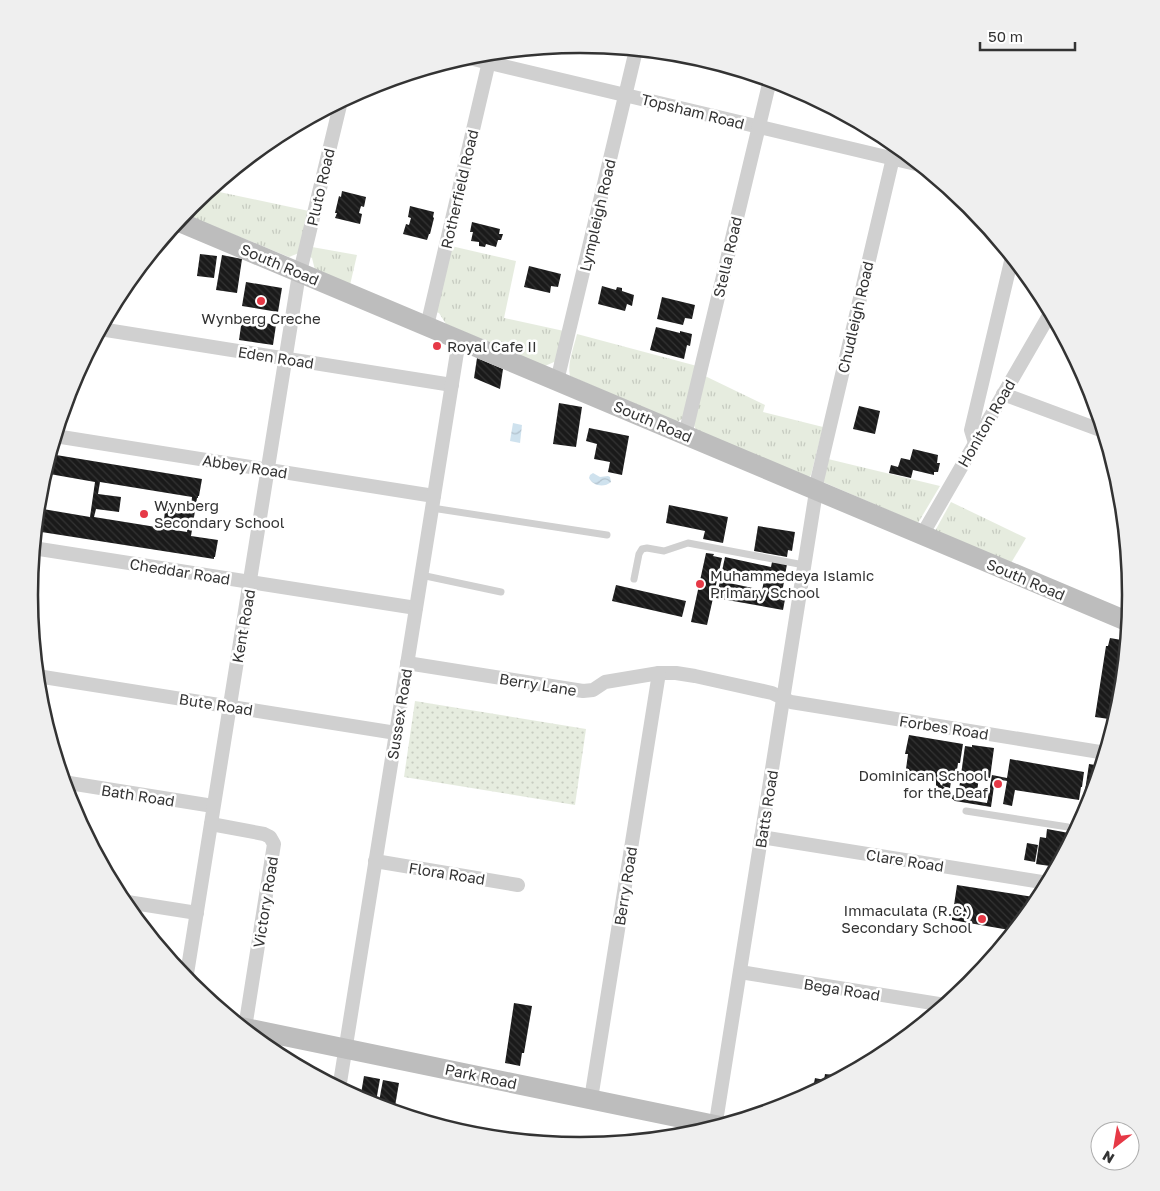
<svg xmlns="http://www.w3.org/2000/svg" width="1160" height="1191" font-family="'Golos Text',sans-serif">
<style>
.grass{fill:url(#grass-tufts)}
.park{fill:url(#park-dots)}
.water{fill:url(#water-waves)}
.building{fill:url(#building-back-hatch);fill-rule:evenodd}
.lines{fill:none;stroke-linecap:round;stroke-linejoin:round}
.lane{stroke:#d0d0d0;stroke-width:7}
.street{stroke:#d0d0d0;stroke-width:14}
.secondary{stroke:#bdbdbd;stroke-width:20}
.poi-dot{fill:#e63946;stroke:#fff;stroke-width:2}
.labels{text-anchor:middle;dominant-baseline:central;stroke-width:5;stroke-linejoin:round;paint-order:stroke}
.street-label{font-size:15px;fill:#333;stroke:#fff}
.poi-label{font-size:15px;fill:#333;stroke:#fff;text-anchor:start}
.rim{fill:none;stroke:#333;stroke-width:2.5}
</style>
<defs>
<pattern id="grass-tufts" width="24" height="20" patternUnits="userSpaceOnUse" patternTransform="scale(1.25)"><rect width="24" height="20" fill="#e6ecdf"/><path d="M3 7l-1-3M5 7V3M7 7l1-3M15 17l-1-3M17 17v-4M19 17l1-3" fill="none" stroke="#c6cbc0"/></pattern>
<pattern id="park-dots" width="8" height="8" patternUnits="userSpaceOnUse" patternTransform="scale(1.25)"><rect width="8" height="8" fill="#e6ecdf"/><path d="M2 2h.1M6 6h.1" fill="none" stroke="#c6cbc0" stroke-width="1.8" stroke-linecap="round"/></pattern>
<pattern id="water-waves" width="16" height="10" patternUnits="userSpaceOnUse" patternTransform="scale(1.25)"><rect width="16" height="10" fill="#cfe2ee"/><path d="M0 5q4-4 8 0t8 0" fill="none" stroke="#b2c2cd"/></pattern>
<pattern id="building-back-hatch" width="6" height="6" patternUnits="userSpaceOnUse" patternTransform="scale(1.25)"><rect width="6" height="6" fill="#1a1a1a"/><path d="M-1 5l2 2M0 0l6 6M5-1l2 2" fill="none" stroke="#333"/></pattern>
</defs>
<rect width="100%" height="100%" fill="#fff"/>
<!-- grass -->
<g class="grass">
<polygon points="210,190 309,211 299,253 289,257 183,214 190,206"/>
<polygon points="451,246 516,261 504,318 564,331 555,364 554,362 545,366 446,324 439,313 436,312"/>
<polygon points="312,247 357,255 350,285 315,270 312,258 310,257"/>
<path d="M577,334L697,366L684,415L682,419L677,422L570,376C567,364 574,347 577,334Z"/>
<polygon points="705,376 765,405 763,412 823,427 811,475 809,477 696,430 694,425"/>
<polygon points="828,459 940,486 918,523 823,482"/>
<polygon points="951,502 1026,538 1011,563 935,531"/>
</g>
<!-- park -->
<polygon class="park" points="415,701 586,729 575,805 404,777"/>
<!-- water -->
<g class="water">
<polygon points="513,423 522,425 520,443 510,441"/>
<path d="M593,473L600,477L608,476L610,477L611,482C604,488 593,486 589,478L590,475Z"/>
</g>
<!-- building -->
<g class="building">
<polygon points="342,191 366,197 364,207 361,206 359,213 362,214 360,224 335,218 337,213 335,213 339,196 341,197"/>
<polygon points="410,206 434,212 433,217 434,218 430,234 429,234 427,240 403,234 406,224 409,225 411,218 408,217"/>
<polygon points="472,222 500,229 499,234 503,234 501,240 498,240 496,247 486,244 485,247 479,246 479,242 471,241 473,232 470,232"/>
<polygon points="200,254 217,256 214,278 197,276"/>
<polygon points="222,255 242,259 237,293 216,290"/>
<polygon points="529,266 561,274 558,287 551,286 550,293 524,287"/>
<polygon points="246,282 282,288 278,312 242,306"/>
<polygon points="602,286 616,290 617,287 622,288 622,291 634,295 632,306 627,304 625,311 598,304"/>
<polygon points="662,297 695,305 692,319 685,318 683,325 657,319"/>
<polygon points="242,319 276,325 273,345 239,340"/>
<polygon points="656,327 680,333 680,331 692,334 690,346 687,345 684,359 650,350"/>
<polygon points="477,358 503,369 500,389 474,378"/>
<polygon points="559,403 582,407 576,447 553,444"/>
<polygon points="859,406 880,411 875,434 853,429"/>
<polygon points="589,428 629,436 622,475 608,472 610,462 594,459 597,444 586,441"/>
<polygon points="913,449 938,455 937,463 940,463 938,472 934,472 934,475 913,470 911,478 889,473 891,465 898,467 901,458 910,460"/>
<path d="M50,454L202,479L199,496H198V498H197L191,536L218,540L215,557H214V559L35,531L37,508L90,517L95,482L44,473ZM100,482L192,497L191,508L166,504L164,519L188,523L187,532L94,517L96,509L119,512L121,497L98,494Z"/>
<polygon points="669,505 728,517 723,543 703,539 705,531 666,523"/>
<polygon points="758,526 795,532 792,551 788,550 787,557 754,551"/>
<polygon points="706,553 714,554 713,556 722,558 707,625 691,622"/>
<polygon points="725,557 771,567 772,562 787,564 782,593 786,594 783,610 716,598 720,581 762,590 764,581 722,571"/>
<polygon points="616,585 686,601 682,617 612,601"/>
<polygon points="1110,638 1127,641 1122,692 1119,708 1116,720 1095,717 1106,646 1108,646"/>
<polygon points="909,735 963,744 960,763 958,763 956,777 952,776 950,788 942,786 944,778 941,777 940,784 957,798 987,803 992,775 1007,778 1010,759 1084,772 1082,787 1081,787 1079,800 1015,790 1012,806 1003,804 1007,781 995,779 991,807 955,801 936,786 936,780 923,778 924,774 917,773 915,782 908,780 909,769 906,769 908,754 905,754"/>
<polygon points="972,745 994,748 990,778 979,777 977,792 959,789 965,746 972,747"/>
<polygon points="1089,764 1101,766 1089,807 1080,824"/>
<polygon points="1047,829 1069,833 1067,849 1057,867 1036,864 1040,837 1046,838"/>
<polygon points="1027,843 1038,845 1035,862 1024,860"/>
<polygon points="957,885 1040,898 1015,931 952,920 952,918 951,918 953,905 954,905"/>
<polygon points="514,1003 532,1006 524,1053 522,1053 520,1066 505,1063"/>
<polygon points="825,1074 844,1076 812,1093 815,1078 824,1080"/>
<polygon points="364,1076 380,1079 375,1107 360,1100"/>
<polygon points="383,1080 399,1083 394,1112 378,1107"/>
</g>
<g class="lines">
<!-- lane -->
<g class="lane">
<polyline points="432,508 607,535"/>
<polyline points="421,575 501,592"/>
<polyline points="634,579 639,554 642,549 647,548 664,551 688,543 804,565"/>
<polyline points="966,811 1068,827 1071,828 1075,834"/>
</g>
<!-- street -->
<g class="street">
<polyline points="465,57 920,165"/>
<polyline points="427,326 491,53"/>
<polyline points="100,329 452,385"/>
<polyline points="557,381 636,50"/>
<polyline points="1003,394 1103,431"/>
<polyline points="685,435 770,80"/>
<polyline points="55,436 434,496"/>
<polyline points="975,443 971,430 1012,257"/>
<polyline points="922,535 1051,312"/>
<polyline points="33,548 416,608"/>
<polyline points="407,663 583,691 593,690 605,682 659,673 676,673 695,676 772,693 791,702 1106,753"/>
<polyline points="37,676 396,733"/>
<polyline points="63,782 213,806"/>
<polyline points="211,824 264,834 270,837 274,844 245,1028"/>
<polyline points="761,837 1048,883"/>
<polyline points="375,861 518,885"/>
<polyline points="121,901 197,913"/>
<polyline points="740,972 945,1005"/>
<polyline points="186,980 298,280 341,101"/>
<polyline points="339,1089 459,340"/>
<polyline points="591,1099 659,673"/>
<polyline points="715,1128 815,498 817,481 896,145"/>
</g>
<!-- secondary -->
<g class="secondary">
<polyline points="177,221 1129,622"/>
<polyline points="241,1027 720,1126"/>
</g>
</g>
<!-- markers -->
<g class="poi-dot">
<circle cx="261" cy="301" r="5"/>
<circle cx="437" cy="346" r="5"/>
<circle cx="144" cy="514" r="5"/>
<circle cx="700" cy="584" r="5"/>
<circle cx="998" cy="784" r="5"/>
<circle cx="982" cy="919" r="5"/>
</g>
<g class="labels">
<!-- street labels -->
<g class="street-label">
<text transform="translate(693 111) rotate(14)">Topsham Road</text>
<text transform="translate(320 187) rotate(-77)">Pluto Road</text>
<text transform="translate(459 189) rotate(-77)">Rotherfield Road</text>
<text transform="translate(597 215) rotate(-77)">Lympleigh Road</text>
<text transform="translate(727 257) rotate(-77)">Stella Road</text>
<text transform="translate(280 264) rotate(23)">South Road</text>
<text transform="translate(855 317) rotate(-77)">Chudleigh Road</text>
<text transform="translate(276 357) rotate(9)">Eden Road</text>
<text transform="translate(653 421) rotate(23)">South Road</text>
<text transform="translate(986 423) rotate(-60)">Honiton Road</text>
<text transform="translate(245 466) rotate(9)">Abbey Road</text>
<text transform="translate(180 571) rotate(9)">Cheddar Road</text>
<text transform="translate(1026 579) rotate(23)">South Road</text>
<text transform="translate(243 626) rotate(-80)">Kent Road</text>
<text transform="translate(538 684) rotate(9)">Berry Lane</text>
<text transform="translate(216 704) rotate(9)">Bute Road</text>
<text transform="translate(399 714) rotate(-81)">Sussex Road</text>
<text transform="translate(944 727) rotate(9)">Forbes Road</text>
<text transform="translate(138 795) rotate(9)">Bath Road</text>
<text transform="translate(766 809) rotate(-81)">Batts Road</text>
<text transform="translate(905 860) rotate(9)">Clare Road</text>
<text transform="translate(447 873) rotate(9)">Flora Road</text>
<text transform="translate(625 886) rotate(-81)">Berry Road</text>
<text transform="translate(265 902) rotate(-81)">Victory Road</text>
<text transform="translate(842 989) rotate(9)">Bega Road</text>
<text transform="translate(481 1076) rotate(12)">Park Road</text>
</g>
<!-- poi labels -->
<g class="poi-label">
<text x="261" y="318" text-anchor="middle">Wynberg Creche</text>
<text x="447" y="346">Royal Cafe II</text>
<text x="154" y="505">Wynberg<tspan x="154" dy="17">Secondary School</tspan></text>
<text x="710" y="575">Muhammedeya Islamic<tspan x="710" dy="17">Primary School</tspan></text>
<text x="988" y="775" text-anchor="end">Dominican School<tspan x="988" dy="17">for the Deaf</tspan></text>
<text x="972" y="910" text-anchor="end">Immaculata (R.C.)<tspan x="972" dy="17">Secondary School</tspan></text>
</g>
</g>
<!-- crop -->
<path d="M0 0H1160V1191H0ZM38 595a542 542 0 1 1 1084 0a542 542 0 1 1-1084 0Z" fill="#efefef" fill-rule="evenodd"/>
<path class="rim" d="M38 595a542 542 0 1 1 1084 0a542 542 0 1 1-1084 0Z"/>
<!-- north arrow -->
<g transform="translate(1115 1146) rotate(211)"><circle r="24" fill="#ffffff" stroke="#adadad"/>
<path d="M0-4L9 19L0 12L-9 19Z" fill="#e63946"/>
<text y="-8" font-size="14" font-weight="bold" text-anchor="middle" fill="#333333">N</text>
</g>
<!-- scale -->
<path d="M980 42v8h95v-8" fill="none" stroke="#333333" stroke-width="2.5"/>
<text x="988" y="42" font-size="15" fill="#333333" stroke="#ffffff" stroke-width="4" paint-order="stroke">50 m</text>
</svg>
